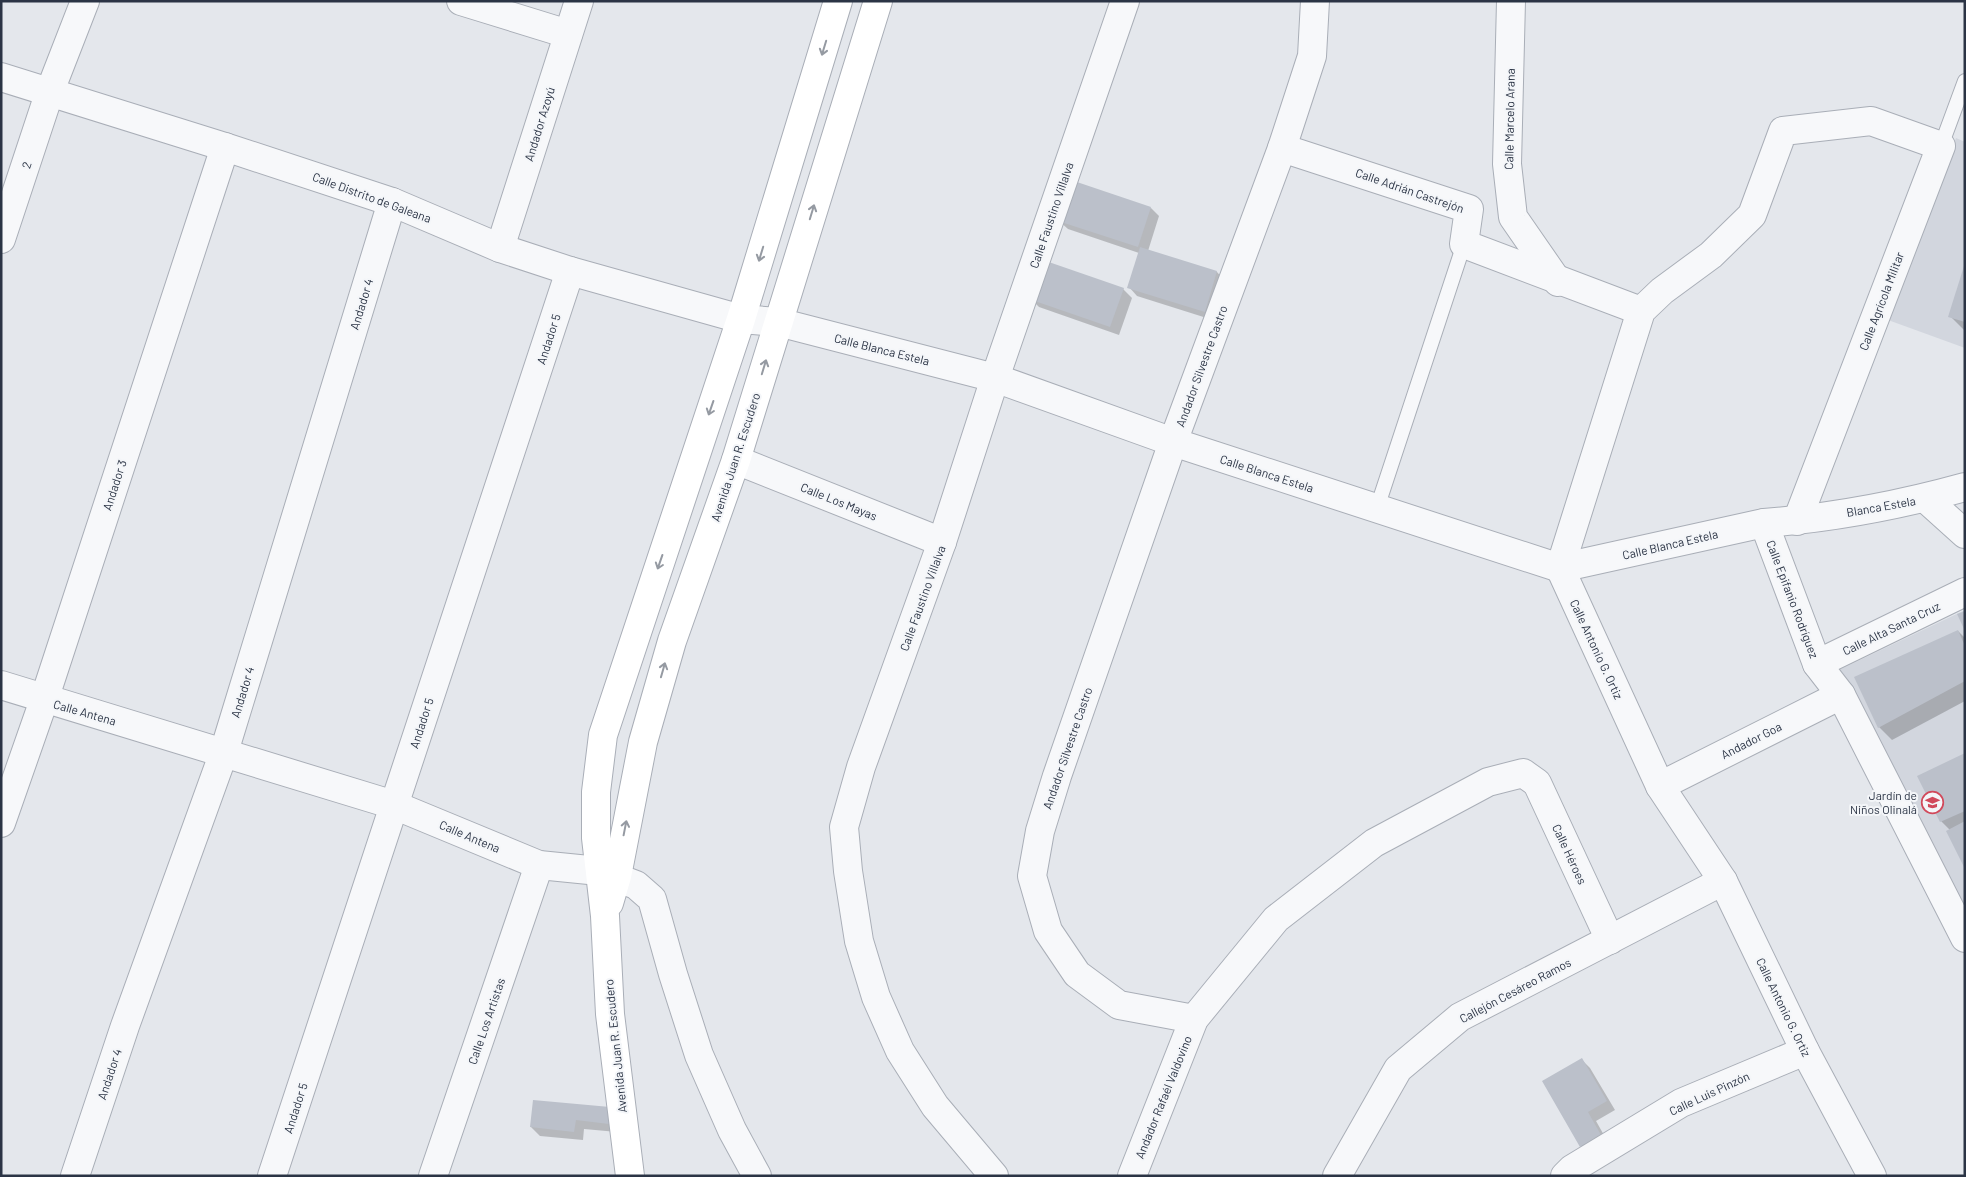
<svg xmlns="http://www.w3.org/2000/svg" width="1966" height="1177" font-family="Barlow,sans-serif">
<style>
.built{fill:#d2d6de}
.shadow{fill:#0003}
.building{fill:#bbc0ca}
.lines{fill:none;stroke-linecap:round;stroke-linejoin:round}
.lane-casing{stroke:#a9aeb7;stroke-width:16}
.street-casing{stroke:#a9aeb7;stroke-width:30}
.secondary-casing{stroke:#a9aeb7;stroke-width:30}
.lane{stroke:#f7f8fa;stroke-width:14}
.street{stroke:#f7f8fa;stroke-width:28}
.secondary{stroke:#fff;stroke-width:28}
.oneway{stroke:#959aa2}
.labels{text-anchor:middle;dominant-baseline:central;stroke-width:4;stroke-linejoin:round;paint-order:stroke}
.street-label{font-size:12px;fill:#2b3445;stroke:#f4f6f9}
.poi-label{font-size:12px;fill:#2b3445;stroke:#f4f6f9;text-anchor:end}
</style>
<rect width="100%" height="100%" fill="#e4e7ec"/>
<!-- built -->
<g class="built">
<polygon points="1956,138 1965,142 1965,348 1888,320"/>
<polygon points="1965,610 1965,934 1839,670"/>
</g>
<!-- shadow -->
<g class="shadow">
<polygon points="1151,208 1159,216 1148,251 1217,272 1225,281 1213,320 1137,296 1129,287 1139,253 1068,229 1059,221"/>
<polygon points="1965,269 1965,331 1950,316"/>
<polygon points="1123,289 1132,298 1119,335 1039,307 1030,298"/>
<polygon points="1958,631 1965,638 1965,701 1892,740 1879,727"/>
<polygon points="1965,755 1965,866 1950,830 1941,821"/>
<polygon points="1582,1060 1590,1068 1615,1110 1596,1121 1609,1144 1590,1155 1581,1146 1544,1082"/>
<polygon points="610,1108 617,1132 584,1129 583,1140 540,1136 531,1127"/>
</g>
<!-- building -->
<g class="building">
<polygon points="1071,180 1151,207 1138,247 1058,221"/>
<polygon points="1140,247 1217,271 1205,312 1127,288"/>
<polygon points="1043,260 1124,288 1110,327 1029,299"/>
<polygon points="1964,266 1965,266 1965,322 1948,317"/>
<polygon points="1965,611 1965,631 1957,614"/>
<polygon points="1958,630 1965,646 1965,681 1878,728 1854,677"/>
<polygon points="1965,753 1965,811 1940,822 1917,776"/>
<polygon points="1965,821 1965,869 1946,831"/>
<polygon points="1582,1058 1607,1101 1588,1112 1601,1135 1580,1147 1542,1081"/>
<polygon points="533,1100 610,1107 609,1124 576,1120 574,1132 530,1127"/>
</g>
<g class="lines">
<defs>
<g id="lane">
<polyline points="1941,146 1965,81"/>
<polyline points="1377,508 1464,244"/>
</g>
<g id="street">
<polyline points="461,1 568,34"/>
<polyline points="1511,1 1507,164 1513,217 1558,282"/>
<path d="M1,77L225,147L392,202L500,248L570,271L741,319L778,322L995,378L1173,442L1560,568L1764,523C1831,518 1900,505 1965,487"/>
<polyline points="1282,148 1469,209 1464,244 1641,311"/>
<polyline points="1,239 50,91 85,1"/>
<polyline points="500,248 579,1"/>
<polyline points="736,460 942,542"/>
<polyline points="1925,498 1965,534"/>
<polyline points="1797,521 1941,146 1871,121 1783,131 1752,215 1711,255 1662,291 1641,311 1560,568 1660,786 1723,881 1805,1051 1872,1176"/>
<polyline points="1764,523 1817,664 1841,695 1965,938"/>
<polyline points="1817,664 1965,592"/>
<polyline points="1,685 394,805 539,865 599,871 636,885 652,899 673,974 699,1055 732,1130 757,1176"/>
<polyline points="1660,786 1841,695"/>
<polyline points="1,823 44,700 225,147"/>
<polyline points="1194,1019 1119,1005 1077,974 1048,931 1032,876 1040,831 1057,776 1173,442 1282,148 1312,56 1315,1"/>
<polyline points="75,1176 125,1026 224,752 392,202"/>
<polyline points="272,1176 570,271"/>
<polyline points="433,1176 539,865"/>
<polyline points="994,1176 935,1106 900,1051 876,997 859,941 848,871 844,827 861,767 942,542 995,378 1125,1"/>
<polyline points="1132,1176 1194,1019 1276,919 1374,843 1488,782 1523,773 1537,783 1610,940"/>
<polyline points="1337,1176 1398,1069 1460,1017 1723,881"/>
<polyline points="1565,1176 1572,1169 1681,1103 1805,1051"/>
</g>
<g id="secondary">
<polyline points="609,903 617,876 643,742 672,641 736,460 878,1"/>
<polyline points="630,1176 610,1014 605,916 596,838 596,792 603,735 741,319 838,1"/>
</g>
</defs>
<!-- lane casing -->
<use href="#lane" class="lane-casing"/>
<!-- street casing -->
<use href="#street" class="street-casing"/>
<!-- secondary casing -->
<use href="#secondary" class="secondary-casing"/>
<!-- lane -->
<use href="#lane" class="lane"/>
<!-- street -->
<use href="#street" class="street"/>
<!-- secondary -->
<use href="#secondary" class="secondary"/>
</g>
<!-- one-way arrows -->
<defs><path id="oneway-shaft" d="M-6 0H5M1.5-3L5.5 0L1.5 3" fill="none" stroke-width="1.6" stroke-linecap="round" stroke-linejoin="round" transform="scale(1.25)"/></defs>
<g class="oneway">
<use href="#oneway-shaft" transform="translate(824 48) rotate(107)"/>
<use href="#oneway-shaft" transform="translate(812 212) rotate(-73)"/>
<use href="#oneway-shaft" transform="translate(761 254) rotate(107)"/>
<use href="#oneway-shaft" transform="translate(764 367) rotate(-73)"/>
<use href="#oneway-shaft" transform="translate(711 408) rotate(109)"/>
<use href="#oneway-shaft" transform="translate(660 562) rotate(109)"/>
<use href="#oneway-shaft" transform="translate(663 670) rotate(-74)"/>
<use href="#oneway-shaft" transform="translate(625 828) rotate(-79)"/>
</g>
<!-- icons -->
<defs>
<symbol id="school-ring" viewBox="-11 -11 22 22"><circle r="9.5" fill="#f4f6f9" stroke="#d1495b" stroke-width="1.5"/><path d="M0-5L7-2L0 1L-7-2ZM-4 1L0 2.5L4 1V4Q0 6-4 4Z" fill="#d1495b"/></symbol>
</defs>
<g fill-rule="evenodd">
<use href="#school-ring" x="1920" y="790" width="25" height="25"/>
</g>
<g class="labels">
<!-- street labels -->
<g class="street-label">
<text transform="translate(1509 119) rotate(-89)">Calle Marcelo Arana</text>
<text transform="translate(539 124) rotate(-73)">Andador Azoyú</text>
<text transform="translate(26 165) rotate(-72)">2</text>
<text transform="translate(1410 190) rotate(19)">Calle Adrián Castrejón</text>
<text transform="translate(372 197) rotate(20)">Calle Distrito de Galeana</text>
<text transform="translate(1051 215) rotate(-71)">Calle Faustino Villalva</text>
<text transform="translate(1881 301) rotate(-69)">Calle Agrícola Militar</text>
<text transform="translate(361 304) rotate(-73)">Andador 4</text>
<text transform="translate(548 339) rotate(-72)">Andador 5</text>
<text transform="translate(882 349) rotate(14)">Calle Blanca Estela</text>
<text transform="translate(1201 366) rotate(-70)">Andador Silvestre Castro</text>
<text transform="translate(735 457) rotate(-72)">Avenida Juan R. Escudero</text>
<text transform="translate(1267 473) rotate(18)">Calle Blanca Estela</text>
<text transform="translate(114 485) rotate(-72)">Andador 3</text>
<text transform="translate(839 501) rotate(22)">Calle Los Mayas</text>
<text transform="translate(1881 506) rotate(-10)">Blanca Estela</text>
<text transform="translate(1670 544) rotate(-13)">Calle Blanca Estela</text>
<text transform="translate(922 598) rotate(-70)">Calle Faustino Villalva</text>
<text transform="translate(1793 599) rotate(69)">Calle Epifanio Rodríguez</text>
<text transform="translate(1891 628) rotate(-26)">Calle Alta Santa Cruz</text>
<text transform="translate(1597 649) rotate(65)">Calle Antonio G. Ortiz</text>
<text transform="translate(242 692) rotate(-73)">Andador 4</text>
<text transform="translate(85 712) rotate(16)">Calle Antena</text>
<text transform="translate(421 723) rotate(-72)">Andador 5</text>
<text transform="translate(1751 740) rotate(-27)">Andador Goa</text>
<text transform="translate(1067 748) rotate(-71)">Andador Silvestre Castro</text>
<text transform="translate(470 836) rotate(23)">Calle Antena</text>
<text transform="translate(1570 854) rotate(65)">Calle Héroes</text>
<text transform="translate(1515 990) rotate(-28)">Callejón Cesáreo Ramos</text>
<text transform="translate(1784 1007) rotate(64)">Calle Antonio G. Ortiz</text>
<text transform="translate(486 1021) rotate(-71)">Calle Los Artistas</text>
<text transform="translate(615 1046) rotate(-96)">Avenida Juan R. Escudero</text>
<text transform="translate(109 1074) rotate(-72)">Andador 4</text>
<text transform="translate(1709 1093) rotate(-25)">Calle Luis Pinzón</text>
<text transform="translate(1163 1097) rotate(-68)">Andador Rafaél Valdovino</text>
<text transform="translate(295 1108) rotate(-72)">Andador 5</text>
</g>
<!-- poi labels -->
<g class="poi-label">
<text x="1917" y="795">Jardín de<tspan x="1917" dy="14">Niños Olinalá</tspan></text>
</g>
</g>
<!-- border -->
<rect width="1966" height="1177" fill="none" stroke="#2b3445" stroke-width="5"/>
</svg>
